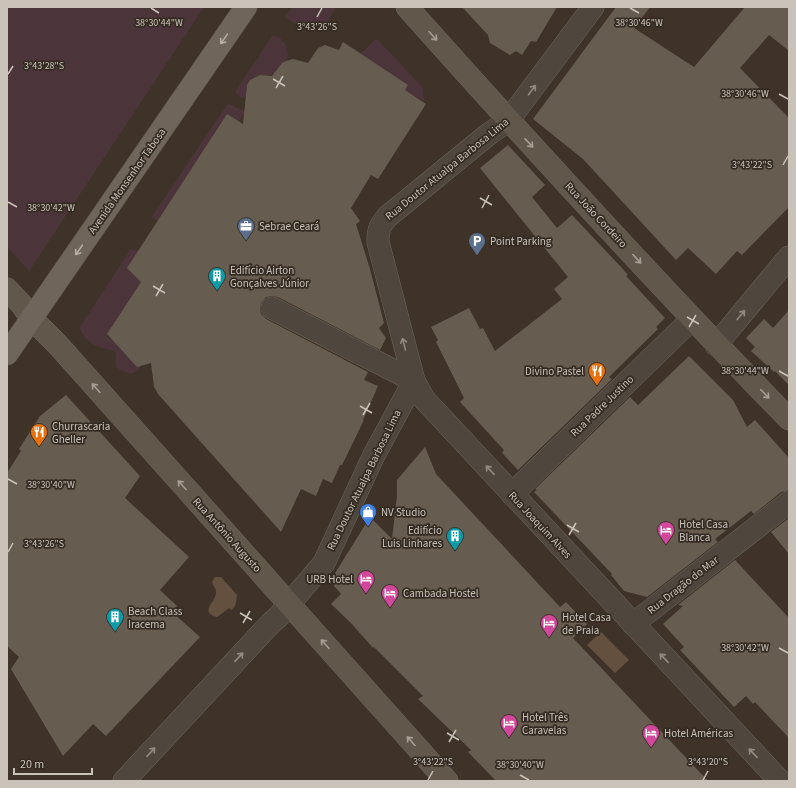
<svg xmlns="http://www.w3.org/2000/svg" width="796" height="788" font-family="'Source Sans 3',sans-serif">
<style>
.green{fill:#4c353a}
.water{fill:#64503f}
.building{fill:#675c50}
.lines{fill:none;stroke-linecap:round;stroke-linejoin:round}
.street-casing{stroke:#6c645b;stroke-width:23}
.secondary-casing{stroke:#6c645b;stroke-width:23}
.primary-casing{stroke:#584f46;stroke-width:23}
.street{stroke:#4f463d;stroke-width:22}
.secondary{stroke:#61574b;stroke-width:22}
.primary{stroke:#6f655b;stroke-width:22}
.oneway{stroke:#a59d92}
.oneway2{stroke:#b7afa6}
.oneway3{stroke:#928a81}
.ticks{fill:none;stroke:#c9c2b9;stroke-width:1.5}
.labels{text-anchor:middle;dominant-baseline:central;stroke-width:3.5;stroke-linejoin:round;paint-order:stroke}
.street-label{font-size:11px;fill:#c9c2b9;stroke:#342b22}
.poi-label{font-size:11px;fill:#c9c2b9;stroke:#342b22;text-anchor:start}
.ticks-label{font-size:10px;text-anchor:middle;fill:#c9c2b9;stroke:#342b22;stroke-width:3.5;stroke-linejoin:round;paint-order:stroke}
</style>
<rect width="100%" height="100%" fill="#3f3329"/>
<!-- green -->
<g class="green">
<polygon points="7,7 204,7 29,271 7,246"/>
<polygon points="292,7 335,7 328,22 320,21 295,24 285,17"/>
<polygon points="273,35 280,38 285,44 288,54 286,60 282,63 275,72 271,75 257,76 250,80 246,88 248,97 241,98 235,92"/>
<polygon points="376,39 378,40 423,88 424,102 405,90 408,85 360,54"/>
<polygon points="229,104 245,112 239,122 227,114 158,221 152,217 227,105"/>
<path d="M131,249L138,251L143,279L106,336L119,343L145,360C134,375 133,378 116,367C115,361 117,356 115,351C108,349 99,348 93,344C88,341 80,333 80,327Z"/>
</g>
<!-- water -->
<g class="water">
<path d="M215,577H221L237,595C236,601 237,606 231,610L229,608L217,617C199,612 215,602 216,594C217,589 213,586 212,582Z"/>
<polygon points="601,632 629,660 615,673 587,645"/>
</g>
<!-- building -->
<g class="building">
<polygon points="462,7 557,7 536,42 531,41 522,55 516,51 510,55 490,43 488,35"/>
<polygon points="616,7 650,7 634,28 694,67 745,7 789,7 789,51 769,35 740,68 789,118 789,207 742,255 737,251 716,274 688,248 676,260 583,159 533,119"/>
<polygon points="343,42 408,85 405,90 426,104 378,179 371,175 351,208 360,221 356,224 370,269 384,323 379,328 386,338 380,350 278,297 272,296 266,297 261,303 260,309 261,314 266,319 368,372 364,380 378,386 363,420 364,420 342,465 340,465 332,483 323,479 316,496 301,489 281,532 158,394 154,387 151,363 137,367 107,334 141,282 127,268 227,114 243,124 247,85 250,80 260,75 272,76 282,63 286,61 293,59 308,63 318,48 325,45 339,50"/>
<polygon points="508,145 545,185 532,197 557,228 572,215 621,267 628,275 626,276 665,318 656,327 658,329 609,377 612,379 518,470 502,453 504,450 460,402 464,398 436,342 438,340 431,327 469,308 480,329 483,328 495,351 562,299 554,289 568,277 480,168"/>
<polygon points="789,310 789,385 775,371 774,372 751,351 755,347 746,338 764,319 773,328"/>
<polygon points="689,356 733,400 747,427 755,420 789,458 789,490 781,492 754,514 751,511 715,539 718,542 647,597 624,591 611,575 612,574 534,492 537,490 535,489 630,397 638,405"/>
<polygon points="66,395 140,476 125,498 189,557 160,590 177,606 172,612 200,637 106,736 93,724 63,756 11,669 19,657 7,646 7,473 21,451 19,449 40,416"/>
<polygon points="425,447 436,474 560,607 566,602 587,624 573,638 708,781 496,781 468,752 471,750 418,699 423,696 374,647 373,648 351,623 331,604 341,594 334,586 332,578 370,517 392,539 397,496 397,480"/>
<polygon points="789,518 789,554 771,532"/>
<polygon points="735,560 789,618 789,738 755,702 753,704 746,696 734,707 680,650 684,647 663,624 683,606 678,605"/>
</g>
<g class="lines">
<defs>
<g id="street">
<polyline points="272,308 414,381 424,399 780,781"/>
<polyline points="716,345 789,257"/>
<polyline points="512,494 692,319"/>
<polyline points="633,624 789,502"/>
<path d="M124,781L271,623L278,617L324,563L373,457L414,381L378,242C378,229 380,226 387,217L490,133L508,121L593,7"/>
</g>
<g id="secondary">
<path d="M407,7C532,147 658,285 789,419"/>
<polyline points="7,289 22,305 32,319 58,345 447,781"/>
</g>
<polyline id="primary" points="7,354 246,7"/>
</defs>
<!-- street casing -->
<use href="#street" class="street-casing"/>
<!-- secondary casing -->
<use href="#secondary" class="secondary-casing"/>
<!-- primary casing -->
<use href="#primary" class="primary-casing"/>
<!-- street -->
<use href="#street" class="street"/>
<!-- secondary -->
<use href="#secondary" class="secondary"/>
<!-- primary -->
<use href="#primary" class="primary"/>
</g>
<!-- one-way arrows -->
<defs><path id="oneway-shaft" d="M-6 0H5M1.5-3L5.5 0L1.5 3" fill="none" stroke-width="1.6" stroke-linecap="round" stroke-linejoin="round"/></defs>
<g class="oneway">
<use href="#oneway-shaft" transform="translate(433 36) rotate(48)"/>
<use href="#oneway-shaft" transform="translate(529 143) rotate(47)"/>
<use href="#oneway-shaft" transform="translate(637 259) rotate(47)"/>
<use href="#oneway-shaft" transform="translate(96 388) rotate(-132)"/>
<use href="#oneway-shaft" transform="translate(765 394) rotate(46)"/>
<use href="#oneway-shaft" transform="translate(182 485) rotate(-132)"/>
<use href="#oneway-shaft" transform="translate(325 644) rotate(-132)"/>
<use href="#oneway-shaft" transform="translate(411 741) rotate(-132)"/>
</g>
<g class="oneway2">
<use href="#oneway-shaft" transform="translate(224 39) rotate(125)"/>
<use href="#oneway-shaft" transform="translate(79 250) rotate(125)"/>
</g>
<g class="oneway3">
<use href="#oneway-shaft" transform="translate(532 90) rotate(-53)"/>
<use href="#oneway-shaft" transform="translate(741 315) rotate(-50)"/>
<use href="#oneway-shaft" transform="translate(404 344) rotate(-104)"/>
<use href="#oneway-shaft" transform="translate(490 470) rotate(-133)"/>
<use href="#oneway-shaft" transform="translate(239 657) rotate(-47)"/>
<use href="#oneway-shaft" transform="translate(664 658) rotate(-133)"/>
<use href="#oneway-shaft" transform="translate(151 752) rotate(-47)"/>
<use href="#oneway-shaft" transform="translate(753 753) rotate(-133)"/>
</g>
<!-- ticks -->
<path class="ticks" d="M151,8L159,13M630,8L639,13M317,17L322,8M8,74L13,66M273,79L285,86M276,88L283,76M779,94L788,99M783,165L788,156M480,198L492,205M8,202L17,207M482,208L489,195M153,286L165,293M156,296L163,284M687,317L699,324M689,327L696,315M779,371L788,376M360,406L372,413M363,415L370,403M8,479L17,484M567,525L579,532M569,535L576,523M8,552L13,543M240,613L252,620M243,623L250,611M779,648L788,653M447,733L459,740M449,742L456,730M520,775L529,780M428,780L433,771M703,780L708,771"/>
<!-- icons -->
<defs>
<symbol id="office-pin" viewBox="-11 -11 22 30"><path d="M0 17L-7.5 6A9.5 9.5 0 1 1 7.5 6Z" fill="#5c6f8a" stroke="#342b22"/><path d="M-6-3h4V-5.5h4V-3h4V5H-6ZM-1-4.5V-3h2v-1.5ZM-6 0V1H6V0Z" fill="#fff"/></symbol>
<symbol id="parking-pin" viewBox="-11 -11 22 30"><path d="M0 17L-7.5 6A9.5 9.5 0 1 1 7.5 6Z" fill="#5c6f8a" stroke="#342b22"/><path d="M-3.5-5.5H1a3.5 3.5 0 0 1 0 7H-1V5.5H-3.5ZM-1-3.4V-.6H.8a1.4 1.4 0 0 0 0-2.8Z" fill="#fff"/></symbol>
<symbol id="building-pin" viewBox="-11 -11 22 30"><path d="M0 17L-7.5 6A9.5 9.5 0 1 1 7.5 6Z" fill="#0f9aa8" stroke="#342b22"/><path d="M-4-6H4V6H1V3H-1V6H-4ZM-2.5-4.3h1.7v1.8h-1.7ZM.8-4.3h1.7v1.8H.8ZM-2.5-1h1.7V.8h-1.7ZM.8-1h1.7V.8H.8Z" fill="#fff"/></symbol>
<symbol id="restaurant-pin" viewBox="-11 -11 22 30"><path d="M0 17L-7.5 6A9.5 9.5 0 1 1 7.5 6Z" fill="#e8710a" stroke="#342b22"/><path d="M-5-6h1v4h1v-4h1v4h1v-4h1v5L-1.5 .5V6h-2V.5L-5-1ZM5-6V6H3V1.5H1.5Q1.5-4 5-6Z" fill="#fff"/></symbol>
<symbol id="shop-pin" viewBox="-11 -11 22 30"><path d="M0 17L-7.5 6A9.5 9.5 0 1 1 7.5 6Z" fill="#3f7fe0" stroke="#342b22"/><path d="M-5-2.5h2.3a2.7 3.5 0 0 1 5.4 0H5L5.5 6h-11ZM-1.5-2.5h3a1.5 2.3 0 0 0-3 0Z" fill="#fff"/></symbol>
<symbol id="hotel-pin" viewBox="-11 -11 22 30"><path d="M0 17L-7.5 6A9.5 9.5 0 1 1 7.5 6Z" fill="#d1479c" stroke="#342b22"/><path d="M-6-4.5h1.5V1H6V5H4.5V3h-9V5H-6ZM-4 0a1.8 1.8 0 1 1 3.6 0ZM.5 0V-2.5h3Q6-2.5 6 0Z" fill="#fff"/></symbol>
</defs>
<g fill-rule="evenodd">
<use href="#office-pin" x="236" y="216" width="20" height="27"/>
<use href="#parking-pin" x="467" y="231" width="20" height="27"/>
<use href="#building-pin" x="207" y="266" width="20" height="27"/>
<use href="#restaurant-pin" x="587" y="361" width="20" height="27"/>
<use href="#restaurant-pin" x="29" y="422" width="20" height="27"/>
<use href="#shop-pin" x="358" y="502" width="20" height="27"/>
<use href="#hotel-pin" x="656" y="520" width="20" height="27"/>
<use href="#building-pin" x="445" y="526" width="20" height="27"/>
<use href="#hotel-pin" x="356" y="569" width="20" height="27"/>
<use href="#hotel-pin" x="380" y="583" width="20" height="27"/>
<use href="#building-pin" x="105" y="607" width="20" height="27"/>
<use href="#hotel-pin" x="539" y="613" width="20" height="27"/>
<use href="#hotel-pin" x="499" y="713" width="20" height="27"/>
<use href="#hotel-pin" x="641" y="723" width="20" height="27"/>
</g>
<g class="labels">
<!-- street labels -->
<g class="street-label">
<text transform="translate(447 169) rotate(-39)">Rua Doutor Atualpa Barbosa Lima</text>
<text transform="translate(127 181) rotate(-55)">Avenida Monsenhor Tabosa</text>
<text transform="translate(596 215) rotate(47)">Rua João Cordeiro</text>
<text transform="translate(602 406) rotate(-44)">Rua Padre Justino</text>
<text transform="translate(364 480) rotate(-64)">Rua Doutor Atualpa Barbosa Lima</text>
<text transform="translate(540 525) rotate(47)">Rua Joaquim Alves</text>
<text transform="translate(227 535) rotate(48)">Rua Antônio Augusto</text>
<text transform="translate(683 585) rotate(-38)">Rua Dragão do Mar</text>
</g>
<!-- poi labels -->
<g class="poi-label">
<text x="259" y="226">Sebrae Ceará</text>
<text x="490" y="241">Point Parking</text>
<text x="230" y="270">Edifício Airton<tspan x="230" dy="13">Gonçalves Júnior</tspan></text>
<text x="584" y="371" text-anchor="end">Divino Pastel</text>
<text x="52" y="426">Churrascaria<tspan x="52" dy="13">Gheller</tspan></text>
<text x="381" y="512">NV Studio</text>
<text x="679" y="524">Hotel Casa<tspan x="679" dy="13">Blanca</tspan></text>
<text x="442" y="530" text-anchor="end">Edifício<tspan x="442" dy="13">Luis Linhares</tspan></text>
<text x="353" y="579" text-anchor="end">URB Hotel</text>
<text x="403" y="593">Cambada Hostel</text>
<text x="128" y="611">Beach Class<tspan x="128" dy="13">Iracema</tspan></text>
<text x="562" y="617">Hotel Casa<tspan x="562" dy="13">de Praia</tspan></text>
<text x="522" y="717">Hotel Três<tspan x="522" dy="13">Caravelas</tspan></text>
<text x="664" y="733">Hotel Américas</text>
</g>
</g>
<g class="ticks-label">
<text x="159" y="26">38°30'44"W</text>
<text x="639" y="26">38°30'46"W</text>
<text x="317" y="30">3°43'26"S</text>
<text x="44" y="69">3°43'28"S</text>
<text x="745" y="97">38°30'46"W</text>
<text x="752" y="168">3°43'22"S</text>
<text x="51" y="211">38°30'42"W</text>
<text x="745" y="374">38°30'44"W</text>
<text x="51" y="488">38°30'40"W</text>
<text x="44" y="547">3°43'26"S</text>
<text x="745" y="651">38°30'42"W</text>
<text x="433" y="765">3°43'22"S</text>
<text x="708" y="765">3°43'20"S</text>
<text x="520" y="768">38°30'40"W</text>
</g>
<!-- border -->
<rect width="796" height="788" fill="none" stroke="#c9c2b9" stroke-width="16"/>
<!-- scale -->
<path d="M14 768v6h78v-6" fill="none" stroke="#c9c2b9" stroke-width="2"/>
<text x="20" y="768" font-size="12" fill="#c9c2b9" stroke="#342b22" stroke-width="3" paint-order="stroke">20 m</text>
</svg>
